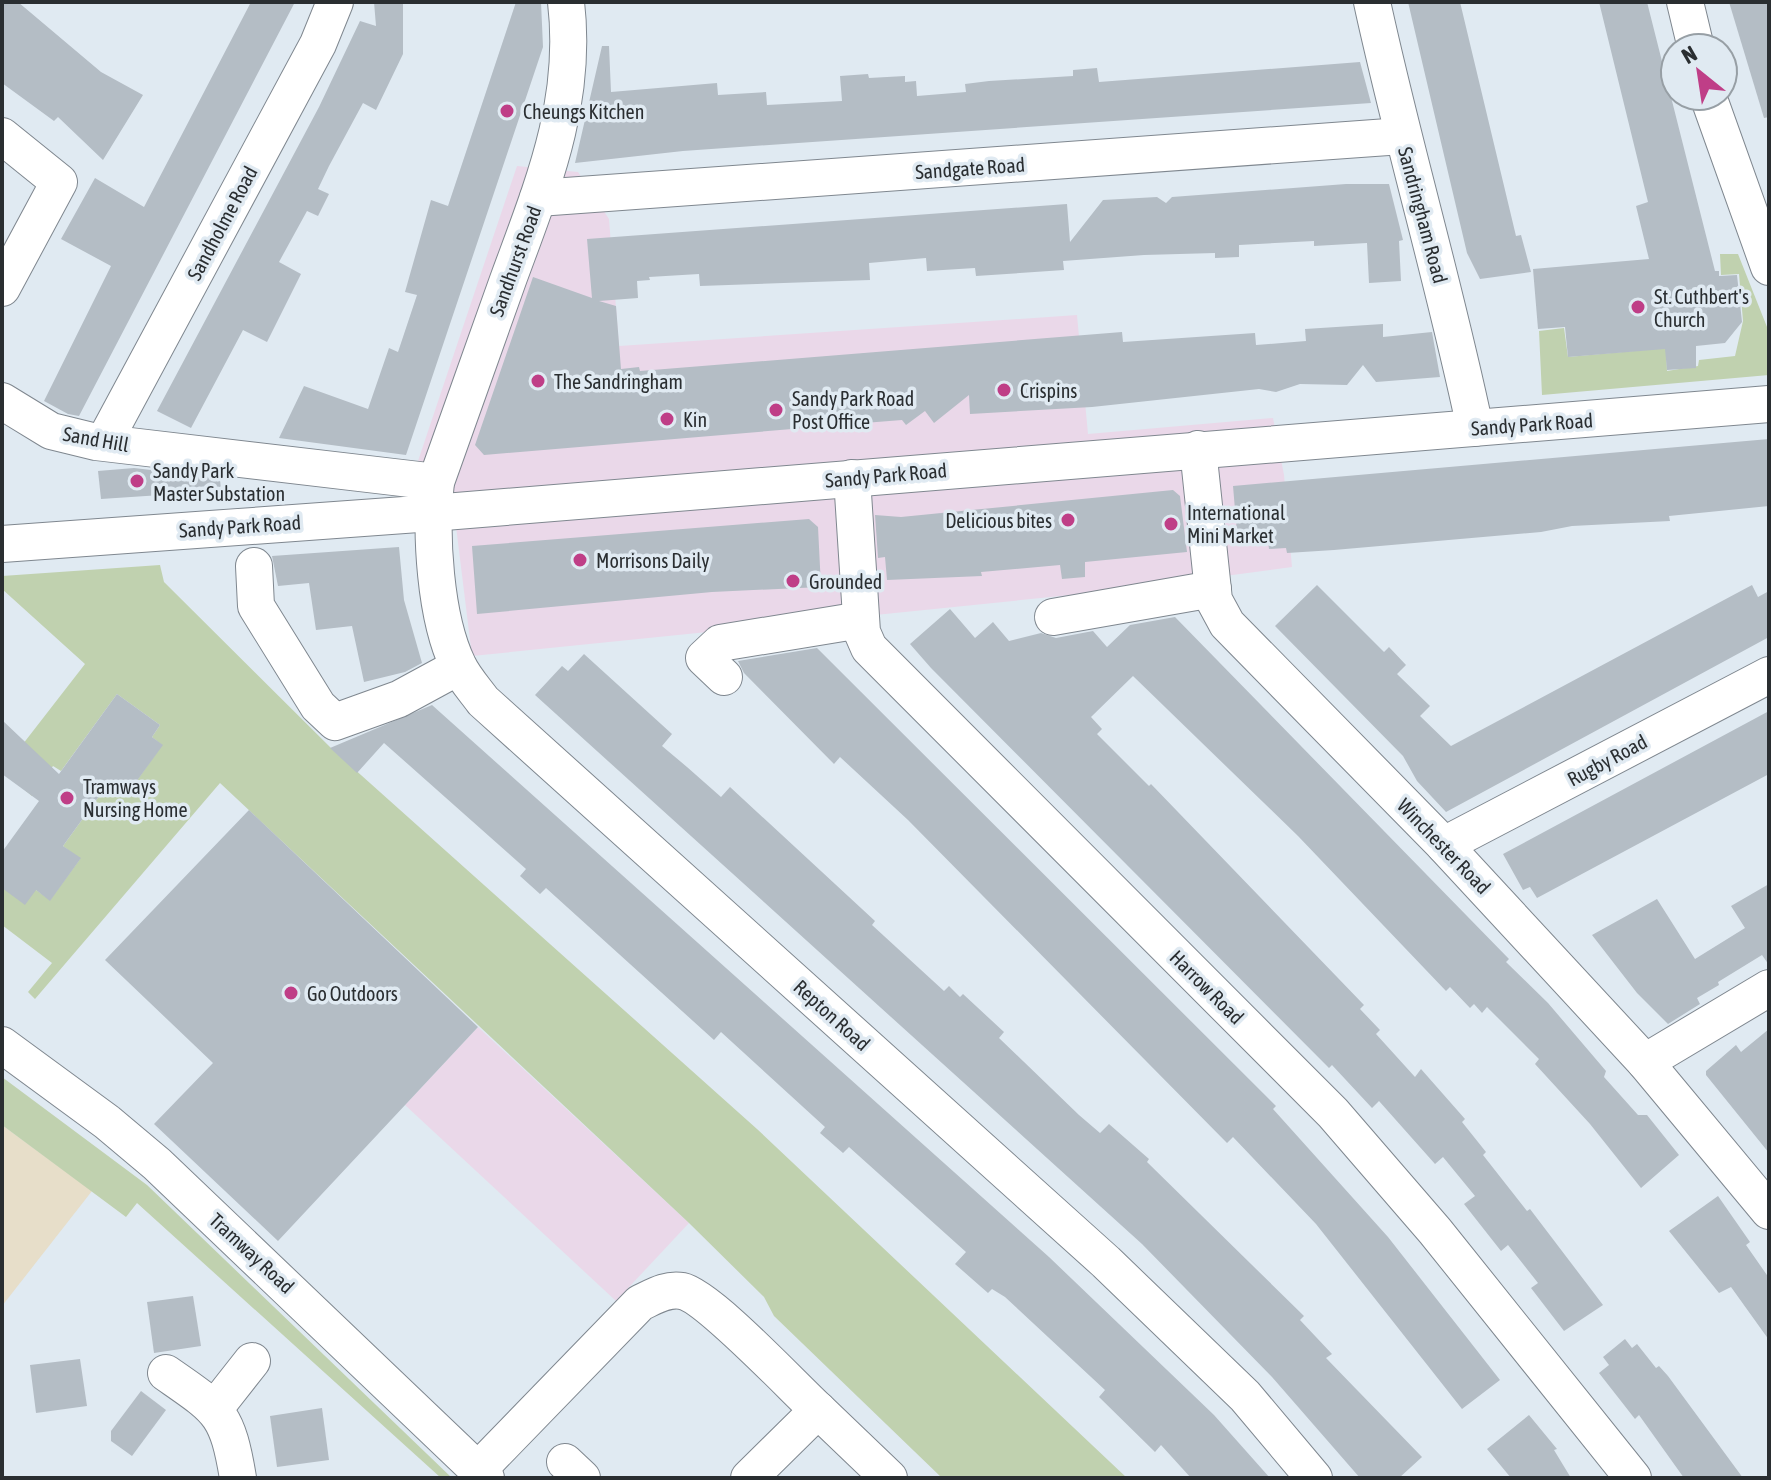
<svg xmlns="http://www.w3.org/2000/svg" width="1771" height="1480" font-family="'Asap Condensed',sans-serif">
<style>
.commercial{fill:#ead8e9}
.industrial{fill:#e7dec9}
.green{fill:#c0d1af}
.building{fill:#b4bdc5}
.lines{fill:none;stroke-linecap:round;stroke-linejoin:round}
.minor-casing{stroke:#7f878f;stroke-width:38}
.minor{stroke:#fff;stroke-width:36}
.poi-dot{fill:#bf3e87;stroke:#e0eaf2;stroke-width:3}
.labels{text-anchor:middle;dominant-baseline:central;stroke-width:7;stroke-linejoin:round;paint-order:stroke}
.poi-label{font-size:20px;fill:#2a2e31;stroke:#e0eaf2;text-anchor:start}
.street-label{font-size:20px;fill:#2a2e31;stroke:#e0eaf2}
</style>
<rect width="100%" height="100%" fill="#e0eaf2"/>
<!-- commercial -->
<g class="commercial">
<polygon points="517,166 578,172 609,219 619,346 1077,315 1088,434 1273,418 1284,475 1292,567 1120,590 472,656 453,502 418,461"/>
<polygon points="478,1027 689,1223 616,1301 405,1105"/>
</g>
<!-- industrial -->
<polygon class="industrial" points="2,1125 92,1191 2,1306"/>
<!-- green -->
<g class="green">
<polygon points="1720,254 1738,254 1769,332 1769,375 1542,395 1539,331 1564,328 1568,357 1666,348 1667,371 1698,366 1699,360 1735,356 1743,321 1739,274 1721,275"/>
<polygon points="160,565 164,582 333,750 757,1129 1127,1478 942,1478 774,1316 764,1297 689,1223 220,783 35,999 28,992 52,963 2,925 2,888 36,890 50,900 80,859 63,846 110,781 128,793 162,745 152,737 160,725 117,694 61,771 53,766 32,796 2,771 85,664 2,589 2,576"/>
<polygon points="2,1077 147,1185 452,1478 441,1478 137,1203 126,1217 2,1125"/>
</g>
<!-- building -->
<g class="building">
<polygon points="2,2 18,2 101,72 143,95 103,160 58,117 54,121 2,83"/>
<polygon points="251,2 295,2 79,416 68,414 44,401 111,266 61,239 95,178 144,207"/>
<polygon points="374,2 403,2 403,54 376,110 363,103 329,166 318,189 329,194 318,216 307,211 279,262 301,274 267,342 243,330 191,428 157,411 319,107 360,21 376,26"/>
<polygon points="516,2 541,2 543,47 406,455 279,438 304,386 368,409 389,348 398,352 417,295 405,292 431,200 448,206"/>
<polygon points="1408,2 1460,2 1516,236 1521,235 1531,272 1480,279 1467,253"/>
<polygon points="1599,2 1647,2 1715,271 1719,271 1719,276 1737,275 1742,322 1725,343 1696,346 1696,368 1667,370 1665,349 1568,357 1565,327 1538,329 1533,269 1649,259 1636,206 1648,202"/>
<polygon points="1729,2 1769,2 1769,117 1764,118"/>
<polygon points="602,46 609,46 611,92 717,83 718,95 766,92 767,105 842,101 840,76 868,74 869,78 905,76 905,82 916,81 917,96 966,92 965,84 989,81 1073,76 1073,70 1097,68 1099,82 1360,62 1371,103 683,151 575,163"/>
<polygon points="1346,184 1389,184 1403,240 1399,241 1401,281 1369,283 1367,243 1314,246 1314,241 1239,245 1239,257 1215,258 1215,253 1144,255 1063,261 1064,270 976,276 975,268 927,271 926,258 869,263 870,280 700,286 699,274 649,277 650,280 637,281 638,298 599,301 616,306 621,369 639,367 640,371 1122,332 1123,342 1255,333 1256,345 1306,341 1305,329 1383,324 1383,337 1432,332 1440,377 1376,382 1363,365 1347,385 1300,384 1276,392 1259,389 1092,407 970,414 969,395 934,423 925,411 906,425 902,420 864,423 484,455 475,445 533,277 592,298 587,239 1067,204 1070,242 1103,200 1157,197 1166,203 1172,197"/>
<polygon points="1769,439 1769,506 1669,516 1670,521 1572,526 1541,532 1334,550 1287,553 1286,548 1269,549 1268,541 1238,545 1233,486"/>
<polygon points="134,468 220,478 221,491 101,499 98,471"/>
<polygon points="1173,490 1180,496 1187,552 1085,562 1085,577 1062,579 1060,565 981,572 982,576 887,580 885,557 878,558 875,515 901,517"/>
<polygon points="809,519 818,527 821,587 712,592 477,614 472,546"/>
<polygon points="399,547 404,600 422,663 405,672 364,682 352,626 316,630 309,583 278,586 272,556"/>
<polygon points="1317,585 1384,652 1389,647 1406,665 1397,674 1430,706 1420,716 1451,746 1752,585 1758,597 1769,591 1769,637 1446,812 1417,781 1403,756 1275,626"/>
<polygon points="950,609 975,638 993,622 1009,641 1041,633 1056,638 1093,631 1107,647 1130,625 1175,617 1509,959 1506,962 1548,1003 1606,1071 1604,1077 1638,1115 1647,1115 1679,1155 1641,1188 1590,1124 1535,1064 1539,1059 1487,1007 1482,1013 1474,1004 1470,1008 1450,987 1446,991 1298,836 1133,676 1091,717 1102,729 1097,734 1149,786 1151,784 1364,1005 1360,1009 1380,1030 1376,1034 1415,1077 1421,1069 1465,1119 1462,1122 1486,1152 1483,1155 1527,1211 1530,1209 1603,1305 1564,1331 1531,1288 1538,1283 1508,1245 1501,1251 1464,1204 1475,1196 1443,1157 1435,1164 1379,1101 1372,1108 1332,1065 1329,1068 931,668 910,644"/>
<polygon points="817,648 1276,1106 1273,1109 1388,1237 1500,1380 1462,1409 1316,1224 1233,1137 1227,1143 908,820 840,757 834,764 744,673 738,661"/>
<polygon points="584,654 672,734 662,746 687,767 721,797 730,787 875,921 872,925 944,991 949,986 960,997 963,994 1004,1032 999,1038 1079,1115 1100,1133 1109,1124 1149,1159 1147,1162 1304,1316 1300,1320 1332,1354 1326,1358 1422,1457 1399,1478 1360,1478 1272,1377 1142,1244 535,695 562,666 568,671"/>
<polygon points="117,694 160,725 152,737 163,745 128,793 110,781 63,846 81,858 50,901 36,890 25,905 2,888 2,852 39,801 2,774 2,720 59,774"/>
<polygon points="432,705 1049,1257 1214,1415 1270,1478 1191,1478 1161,1445 1155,1452 1099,1397 1105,1390 1005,1297 992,1289 988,1293 955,1264 966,1252 849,1147 843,1153 820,1133 825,1127 721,1032 714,1040 546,888 540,894 520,876 526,869 401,758 384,743 357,773 330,748"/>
<polygon points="1769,711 1769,774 1537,898 1530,887 1523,890 1503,854"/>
<polygon points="249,810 478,1027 278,1241 154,1124 213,1063 105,960"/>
<polygon points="1769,884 1769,965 1762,955 1718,982 1719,985 1697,998 1700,1004 1668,1024 1637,993 1592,935 1657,899 1695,959 1745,928 1731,906"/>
<polygon points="1769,1029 1769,1153 1706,1075 1706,1071 1736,1045 1741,1052"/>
<polygon points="1718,1196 1750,1242 1746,1245 1769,1278 1769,1340 1731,1287 1719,1293 1669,1231"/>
<polygon points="193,1296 201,1346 154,1353 147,1302"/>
<polygon points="1625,1339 1632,1348 1637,1344 1656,1368 1659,1366 1668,1376 1743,1478 1684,1478 1639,1415 1635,1419 1599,1373 1609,1365 1603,1357"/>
<polygon points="80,1359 87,1406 36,1413 30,1365"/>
<polygon points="141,1391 166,1410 132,1456 111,1441 111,1431"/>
<polygon points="322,1408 329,1460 277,1467 270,1416"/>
<polygon points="1529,1415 1557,1449 1554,1450 1571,1478 1511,1478 1487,1449"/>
</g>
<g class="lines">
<defs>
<g id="minor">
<path d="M566,2C578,103 542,187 508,280C484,347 460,415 436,482C430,533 435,618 458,665C464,678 475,690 483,701L1106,1262L1245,1396L1314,1478"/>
<path d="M1372,2C1403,145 1445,285 1475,428"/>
<polyline points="1685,2 1696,48"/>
<polyline points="1708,96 1769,267"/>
<polyline points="2,136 59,182 2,288"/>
<polyline points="538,198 1402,136"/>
<polyline points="2,401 51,431 96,442 436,482"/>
<polyline points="104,442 318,44 335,2"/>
<polyline points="1198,449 1214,600 1227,624 1444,845 1645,1062 1769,1211"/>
<polyline points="852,478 862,632 869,648 1333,1113 1435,1231 1633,1478"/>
<polyline points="2,544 432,513 1769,404"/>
<polyline points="254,566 256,606 318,706 335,722 399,699 458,667"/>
<polyline points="1053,617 1213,589"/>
<polyline points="724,677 704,658 720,643 861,620"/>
<polyline points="1444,845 1769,675"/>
<polyline points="2,1045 107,1122 157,1164 486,1478"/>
<polyline points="1645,1062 1769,988"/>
<path d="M166,1373C219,1410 227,1412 238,1478"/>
<polyline points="215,1408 252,1361"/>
<polyline points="818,1410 889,1478"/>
<polyline points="565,1462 582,1478"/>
<path d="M478,1470L640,1303C653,1297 667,1288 682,1291C708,1296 793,1387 818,1410L749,1478"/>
</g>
</defs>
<!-- minor casing -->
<use href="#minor" class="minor-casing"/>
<!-- minor -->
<use href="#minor" class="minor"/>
</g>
<!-- markers -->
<g class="poi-dot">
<circle cx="507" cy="111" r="8"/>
<circle cx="1638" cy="307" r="8"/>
<circle cx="538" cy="381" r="8"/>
<circle cx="1004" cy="390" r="8"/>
<circle cx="776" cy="410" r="8"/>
<circle cx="667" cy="419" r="8"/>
<circle cx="137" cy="481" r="8"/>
<circle cx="1068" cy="520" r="8"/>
<circle cx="1171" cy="524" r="8"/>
<circle cx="580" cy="560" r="8"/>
<circle cx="793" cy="581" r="8"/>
<circle cx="67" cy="798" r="8"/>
<circle cx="291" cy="993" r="8"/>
</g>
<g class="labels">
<!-- poi labels -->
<g class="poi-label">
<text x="523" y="111">Cheungs Kitchen</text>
<text x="1654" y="296">St. Cuthbert's<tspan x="1654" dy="23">Church</tspan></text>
<text x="554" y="381">The Sandringham</text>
<text x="1020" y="390">Crispins</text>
<text x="792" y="398">Sandy Park Road<tspan x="792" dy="23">Post Office</tspan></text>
<text x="683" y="419">Kin</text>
<text x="153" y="470">Sandy Park<tspan x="153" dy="23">Master Substation</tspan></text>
<text x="1187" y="512">International<tspan x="1187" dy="23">Mini Market</tspan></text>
<text x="1052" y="520" text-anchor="end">Delicious bites</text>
<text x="596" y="560">Morrisons Daily</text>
<text x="809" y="581">Grounded</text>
<text x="83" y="786">Tramways<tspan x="83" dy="23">Nursing Home</tspan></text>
<text x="307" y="993">Go Outdoors</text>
</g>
<!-- street labels -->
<g class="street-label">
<text transform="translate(970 168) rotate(-4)">Sandgate Road</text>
<text transform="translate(1423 215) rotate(75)">Sandringham Road</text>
<text transform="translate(222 223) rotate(-62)">Sandholme Road</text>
<text transform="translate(515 261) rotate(-70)">Sandhurst Road</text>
<text transform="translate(1532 424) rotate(-4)">Sandy Park Road</text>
<text transform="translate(96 439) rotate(10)">Sand Hill</text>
<text transform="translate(886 475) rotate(-5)">Sandy Park Road</text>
<text transform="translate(240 526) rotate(-4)">Sandy Park Road</text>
<text transform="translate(1607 760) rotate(-28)">Rugby Road</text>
<text transform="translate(1444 846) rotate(46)">Winchester Road</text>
<text transform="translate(1207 987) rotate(45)">Harrow Road</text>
<text transform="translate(832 1015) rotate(42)">Repton Road</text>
<text transform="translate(252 1253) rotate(43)">Tramway Road</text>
</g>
</g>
<!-- border -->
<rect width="1771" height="1480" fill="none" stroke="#2a2e31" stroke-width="8"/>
<!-- north arrow -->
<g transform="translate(1699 72) rotate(330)"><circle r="38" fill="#e0eaf2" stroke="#979fa5" stroke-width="2"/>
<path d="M0-6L14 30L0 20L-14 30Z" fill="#bf3e87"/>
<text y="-12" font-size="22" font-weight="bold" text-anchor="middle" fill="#2a2e31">N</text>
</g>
</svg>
